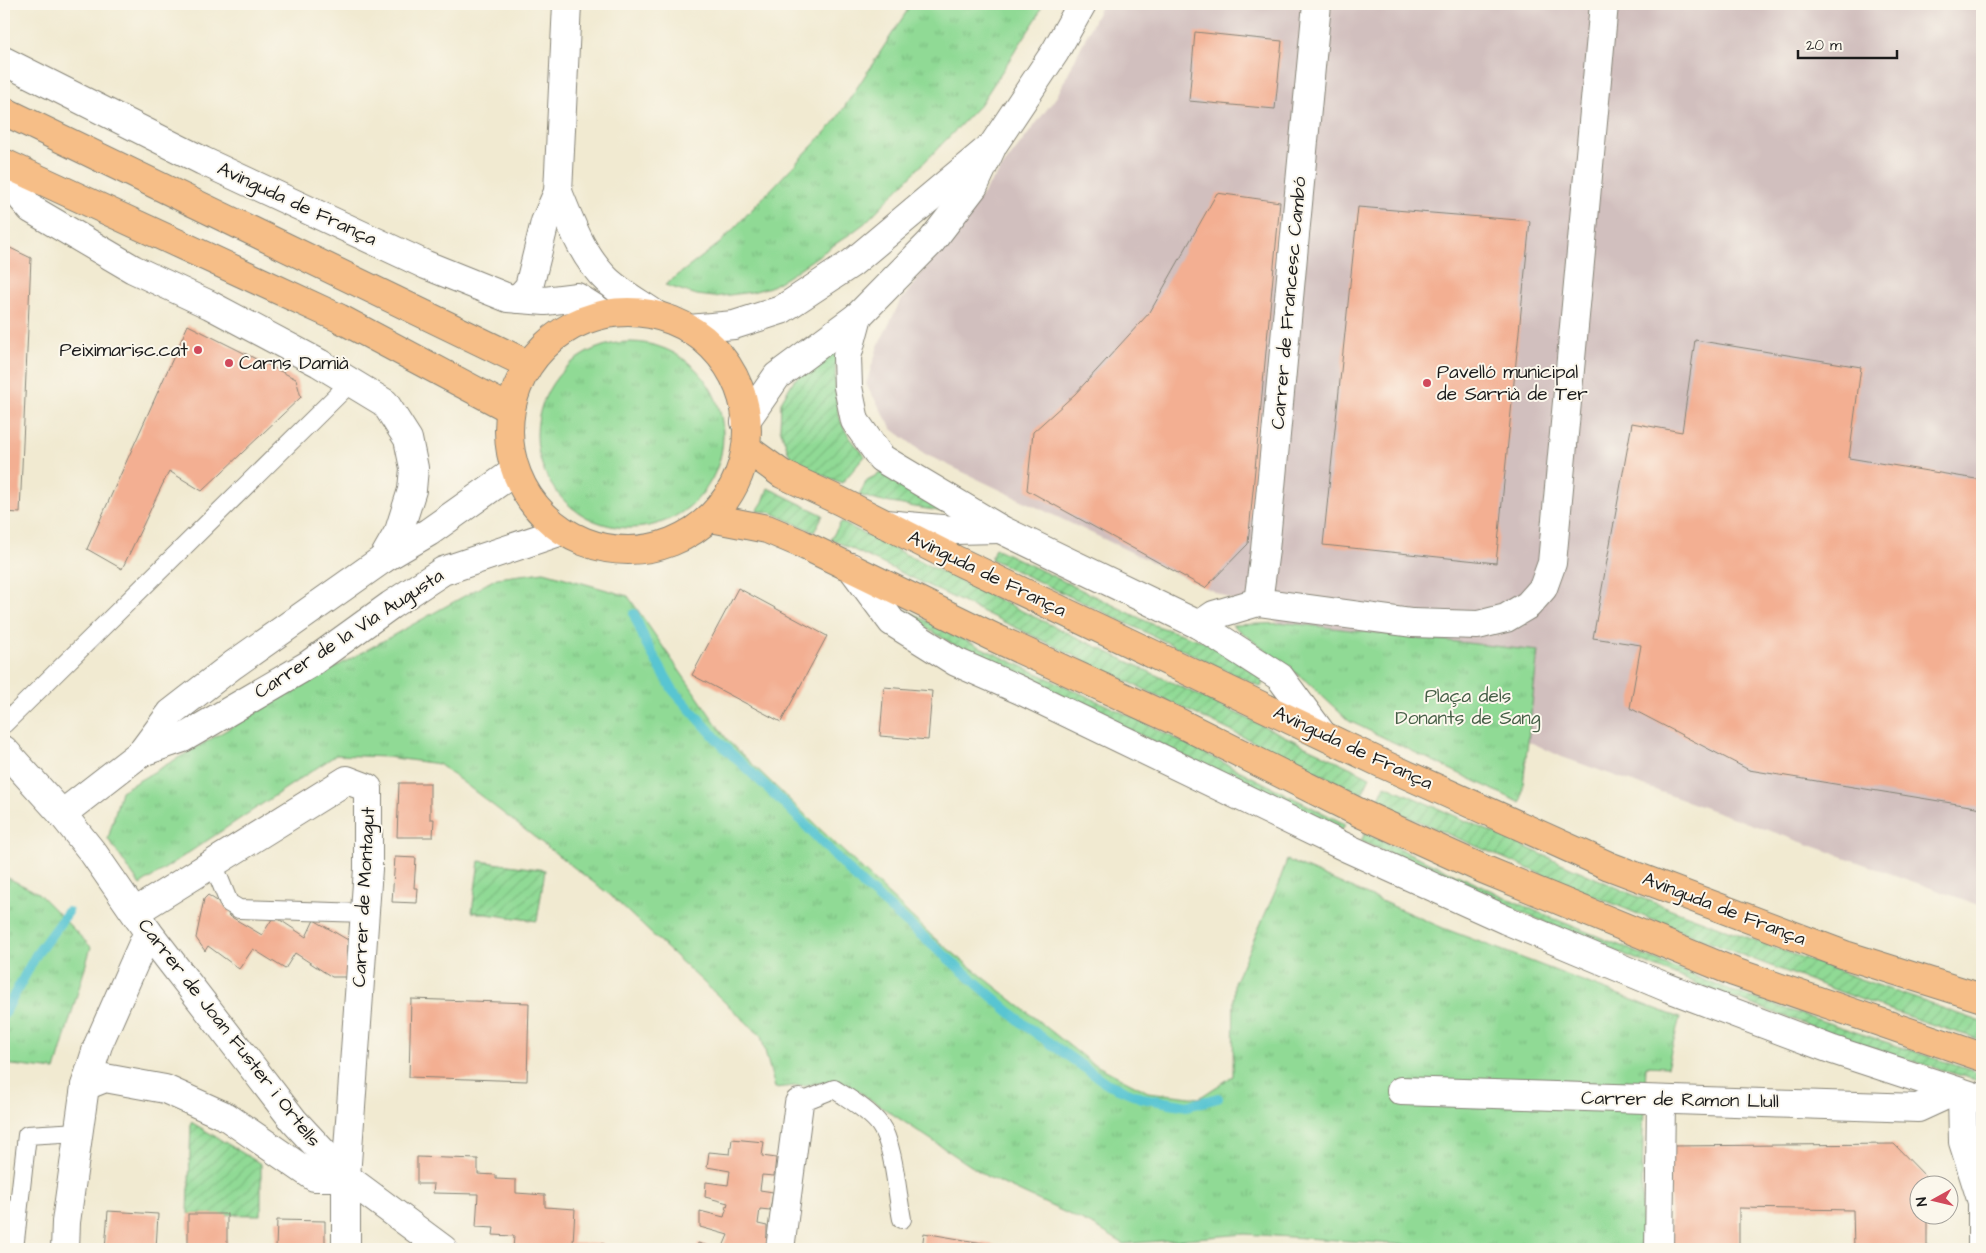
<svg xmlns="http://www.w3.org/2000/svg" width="1986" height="1253" font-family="'Architects Daughter',sans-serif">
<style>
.industrial{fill:#d1bfbe}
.grass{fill:url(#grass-tufts);stroke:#567b58}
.garden{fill:url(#garden-furrows);stroke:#567b58}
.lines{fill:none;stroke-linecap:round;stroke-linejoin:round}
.stream{stroke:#59c5d2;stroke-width:10}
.building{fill:#f3af92}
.service-casing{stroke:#868376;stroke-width:20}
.pedestrian-casing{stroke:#868376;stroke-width:30}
.minor-casing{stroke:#868376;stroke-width:30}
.tertiary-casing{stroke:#868376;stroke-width:30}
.primary-casing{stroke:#868376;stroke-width:30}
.service{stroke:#fff;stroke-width:18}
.pedestrian{stroke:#fff;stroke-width:28}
.minor{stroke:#fff;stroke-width:28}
.tertiary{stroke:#fff;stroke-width:28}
.primary{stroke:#f6be87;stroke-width:28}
.poi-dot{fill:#d1495b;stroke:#fbf7ec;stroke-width:2}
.labels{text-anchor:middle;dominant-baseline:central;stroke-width:4;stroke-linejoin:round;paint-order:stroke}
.street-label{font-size:19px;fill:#1c1c1c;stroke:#fbf7ec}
.poi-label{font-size:19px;fill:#1c1c1c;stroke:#fbf7ec;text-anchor:start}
.park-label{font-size:19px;fill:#455e46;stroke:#fbf7ec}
</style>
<defs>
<pattern id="grass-tufts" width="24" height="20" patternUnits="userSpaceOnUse" patternTransform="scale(1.25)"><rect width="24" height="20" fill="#90da95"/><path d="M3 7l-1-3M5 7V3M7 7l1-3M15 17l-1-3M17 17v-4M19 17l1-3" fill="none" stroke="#7cba80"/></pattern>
<pattern id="garden-furrows" width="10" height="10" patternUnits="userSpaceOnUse" patternTransform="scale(1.25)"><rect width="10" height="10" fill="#90da95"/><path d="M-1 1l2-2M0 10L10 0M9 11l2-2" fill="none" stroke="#7cba80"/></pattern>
</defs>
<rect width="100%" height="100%" fill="#fbf7ec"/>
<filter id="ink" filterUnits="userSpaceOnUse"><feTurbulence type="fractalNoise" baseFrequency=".02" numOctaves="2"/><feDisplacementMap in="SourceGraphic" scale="10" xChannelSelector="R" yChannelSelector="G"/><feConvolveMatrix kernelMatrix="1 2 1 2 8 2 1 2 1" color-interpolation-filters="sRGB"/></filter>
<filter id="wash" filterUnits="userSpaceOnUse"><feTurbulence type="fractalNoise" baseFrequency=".0096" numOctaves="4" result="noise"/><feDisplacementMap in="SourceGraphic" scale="20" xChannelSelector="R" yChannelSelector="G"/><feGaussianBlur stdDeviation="1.12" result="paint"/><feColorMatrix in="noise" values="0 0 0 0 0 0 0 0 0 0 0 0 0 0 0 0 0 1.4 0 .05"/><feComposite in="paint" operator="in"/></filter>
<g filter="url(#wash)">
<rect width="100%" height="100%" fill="#f1ead1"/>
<!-- industrial -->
<polygon class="industrial" points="1102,4 1982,4 1982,906 1562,757 925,454 892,429 866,384 878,346 900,302 1057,96"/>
<!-- grass -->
<g class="grass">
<polygon points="907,4 1042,4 1038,16 980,105 865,223 850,234 786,278 770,287 752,292 714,297 697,295 665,285 720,243 834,123 907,11"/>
<circle cx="630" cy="435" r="93"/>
<polygon points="544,572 628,596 728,741 933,937 1090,1062 1148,1092 1199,1098 1233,1076 1234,983 1276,890 1287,860 1443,928 1680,1018 1667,1067 1646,1066 1643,1131 1641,1249 1424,1249 1424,1246 1245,1234 1124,1244 1094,1226 986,1176 850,1086 834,1082 775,1088 761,1036 610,895 439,764 387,757 336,755 140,885 108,839 121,791 323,674 497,578"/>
<polygon points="1288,623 1538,651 1521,803 1349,721 1305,680 1232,625"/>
<polygon points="4,876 38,893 91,947 55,1070 4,1064"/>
</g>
<!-- garden -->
<g class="garden">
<path d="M838,348C834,369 833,408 844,428C849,438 858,447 865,456L842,483L805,468L790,456L780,428L781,402L794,380Z"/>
<polygon points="883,472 957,514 879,501 859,495 867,480"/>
<polygon points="768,488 823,515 814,532 770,512 757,511 763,502"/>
<path d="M841,522C1015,610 1194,692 1370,777L1362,794L831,539Z"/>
<polygon points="995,548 1154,625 1215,645 1264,680 1261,687 991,559"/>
<polygon points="898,610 910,612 954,635 1143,722 1345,824 1342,830 1298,810 962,650"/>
<path d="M1385,785L1636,896L1860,979L1982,1022V1040C1924,1023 1867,1002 1811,981C1664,927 1520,866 1377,803Z"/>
<polygon points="1365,833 1538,912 1729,990 1982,1074 1982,1082 1886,1053 1714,991 1513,909 1361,841"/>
<polygon points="479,861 545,870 537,921 472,912"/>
<polygon points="191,1122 261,1164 261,1215 188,1214"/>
</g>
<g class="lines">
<!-- stream -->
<g class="stream">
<polyline points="634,614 646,643 673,690 723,746 789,808 861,883 1026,1026 1106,1083 1142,1098 1187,1106 1218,1098"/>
<polyline points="4,1014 36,955 68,912"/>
</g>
</g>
<g id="blocks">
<!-- building -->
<g class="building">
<polygon points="1195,32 1282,41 1275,109 1189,101"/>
<polygon points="1217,193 1280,202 1248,544 1205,588 1027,490 1033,432 1075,394 1150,312"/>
<polygon points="1358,207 1530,221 1496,563 1323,545"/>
<polygon points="4,245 31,258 20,513 4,512"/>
<polygon points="188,325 296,379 301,397 202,491 169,471 122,569 87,549"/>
<polygon points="1695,340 1861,367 1849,458 1982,480 1982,808 1749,770 1630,708 1641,645 1593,638 1632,423 1682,432"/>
<polygon points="738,588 827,636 781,722 692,675"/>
<polygon points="884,687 932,691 928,740 880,736"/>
<polygon points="399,783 430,783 430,819 434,819 433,837 397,837"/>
<polygon points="395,857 416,858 414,888 418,888 417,903 392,902"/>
<polygon points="208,895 231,910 228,915 262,935 274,916 306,937 314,920 348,940 347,977 332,977 295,953 285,969 253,949 239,969 208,946 205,951 196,938 204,899"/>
<polygon points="411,999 529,1003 527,1081 409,1077"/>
<polygon points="732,1139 764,1142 762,1156 776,1158 774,1176 762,1175 760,1190 773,1192 770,1210 760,1209 758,1224 767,1226 767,1246 759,1244 757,1249 722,1249 728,1235 700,1227 700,1211 724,1217 728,1203 705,1197 706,1182 728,1185 730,1171 707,1167 709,1152 730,1154"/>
<polygon points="1894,1144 1928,1179 1928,1186 1918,1186 1918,1216 1927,1216 1927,1249 1854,1249 1853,1210 1739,1208 1739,1249 1671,1249 1670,1146"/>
<polygon points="417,1157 478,1159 478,1174 496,1175 496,1179 516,1180 516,1193 545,1195 545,1207 575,1209 573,1243 604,1244 604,1249 513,1249 514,1236 493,1235 494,1228 476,1227 478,1194 433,1193 434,1184 417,1184"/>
<polygon points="108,1211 158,1214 156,1249 105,1249"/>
<rect x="188" y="1214" width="39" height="35"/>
<polygon points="277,1220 325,1221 325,1249 276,1249"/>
<polygon points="924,1233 1006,1247 1006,1249 922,1249"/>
<polygon points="698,1243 719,1249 697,1249"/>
</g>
</g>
</g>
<g filter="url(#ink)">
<use href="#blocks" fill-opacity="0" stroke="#868376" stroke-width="1"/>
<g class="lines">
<defs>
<g id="service">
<polyline points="4,724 351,382"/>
<polyline points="213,863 229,903 239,909 365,913"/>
<path d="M799,1103L834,1089C848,1098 870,1111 880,1125C894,1144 897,1195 902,1219"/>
<polyline points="14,1249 27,1135 79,1132"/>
</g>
<polyline id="pedestrian" points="85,1086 105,1078 165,1089 227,1117 314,1177 346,1177"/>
<g id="minor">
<polyline points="4,61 203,161 426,265 508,298 545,301 577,297 599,311"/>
<polyline points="4,177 31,209 133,269 210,305 319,363 385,403 408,439 414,468 412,490 399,531 383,559"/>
<path d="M558,192C571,223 582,256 607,280C621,293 639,303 655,314"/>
<polyline points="518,299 529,287 545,222 558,192 567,4"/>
<polyline points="858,316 847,357 848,387 855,421 881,458 1000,529 1199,625 1280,677 1322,734"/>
<polyline points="885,524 953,530 1000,529"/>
<polyline points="851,567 892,622 956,662 1020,690 1345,847 1506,920 1666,987 1833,1050 1982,1099"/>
<polyline points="1258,602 1265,550 1317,4"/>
<polyline points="1199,625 1214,615 1258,602 1412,623 1478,625 1506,618 1528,605 1543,588 1552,563 1604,4"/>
<polyline points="4,750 62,814 94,854 148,932 294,1121 346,1177 443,1249"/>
<polyline points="142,752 183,738 308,665 391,605 443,571 562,531"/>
<polyline points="62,814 142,752 171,713 233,665 383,559 429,532 515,471"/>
<polyline points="135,912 347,780 368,788 368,869 346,1177 346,1249"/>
<polyline points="1401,1091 1918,1108 1955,1091"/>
<polyline points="1962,1093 1963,1142 1982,1202"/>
<polyline points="65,1249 66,1222 85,1086 98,1045 148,932"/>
<polyline points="780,1249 799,1103"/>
<polyline points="1659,1249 1661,1100"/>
<polyline points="1982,1249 1982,1201"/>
</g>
<g id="tertiary">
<polyline points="689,329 734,325 781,310 852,263 988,149"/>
<polyline points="745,422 777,376 858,316 931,242 974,186 993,145 1055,52 1082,4"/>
</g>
<g id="primary">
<polyline points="4,111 527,364"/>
<polyline points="4,163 339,318 510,409"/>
<circle cx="628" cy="431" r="119"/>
<polyline points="746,448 782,474 840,501 958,561 1385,765 1609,866 1845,955 1982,998"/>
<polyline points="711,518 767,529 800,543 991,636 1180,723 1362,814 1483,869 1734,972 1982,1057"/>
</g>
</defs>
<!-- service casing -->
<use href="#service" class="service-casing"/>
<!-- pedestrian casing -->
<use href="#pedestrian" class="pedestrian-casing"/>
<!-- minor casing -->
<use href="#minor" class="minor-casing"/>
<!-- tertiary casing -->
<use href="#tertiary" class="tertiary-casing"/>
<!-- primary casing -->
<use href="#primary" class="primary-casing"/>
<!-- service -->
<use href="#service" class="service"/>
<!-- pedestrian -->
<use href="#pedestrian" class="pedestrian"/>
<!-- minor -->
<use href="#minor" class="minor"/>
<!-- tertiary -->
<use href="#tertiary" class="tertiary"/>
<!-- primary -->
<use href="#primary" class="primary"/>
</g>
</g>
<!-- markers -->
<g class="poi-dot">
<circle cx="198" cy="350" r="5"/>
<circle cx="229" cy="363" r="5"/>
<circle cx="1427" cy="383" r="5"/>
</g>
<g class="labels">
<!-- street labels -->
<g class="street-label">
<text transform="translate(297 204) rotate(25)">Avinguda de França</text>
<text transform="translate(1289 303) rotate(-85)">Carrer de Francesc Cambó</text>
<text transform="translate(987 574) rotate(26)">Avinguda de França</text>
<text transform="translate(349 634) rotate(-33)">Carrer de la Via Augusta</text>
<text transform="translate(1353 748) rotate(25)">Avinguda de França</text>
<text transform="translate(364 897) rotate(-87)">Carrer de Montagut</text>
<text transform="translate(1724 909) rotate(21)">Avinguda de França</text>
<text transform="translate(229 1033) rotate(52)">Carrer de Joan Fuster i Ortells</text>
<text transform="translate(1680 1100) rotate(1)">Carrer de Ramon Llull</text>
</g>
<!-- poi labels -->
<g class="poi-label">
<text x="188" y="350" text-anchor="end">Peiximarisc.cat</text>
<text x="239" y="363">Carns Damià</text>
<text x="1437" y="372">Pavelló municipal<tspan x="1437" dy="22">de Sarrià de Ter</tspan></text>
</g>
<!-- park labels -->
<g class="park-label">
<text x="1468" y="696">Plaça dels<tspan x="1468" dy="22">Donants de Sang</tspan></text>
</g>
</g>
<!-- margin -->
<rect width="1986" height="1253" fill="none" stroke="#fbf7ec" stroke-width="20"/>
<!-- north arrow -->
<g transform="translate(1934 1200) rotate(262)"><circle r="24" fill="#fbf7ec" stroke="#a29f99"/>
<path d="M0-4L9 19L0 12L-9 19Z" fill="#d1495b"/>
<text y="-8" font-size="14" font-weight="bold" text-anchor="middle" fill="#1c1c1c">N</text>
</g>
<!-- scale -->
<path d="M1798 50v8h99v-8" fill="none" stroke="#1c1c1c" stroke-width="2.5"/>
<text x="1806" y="50" font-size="15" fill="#1c1c1c" stroke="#fbf7ec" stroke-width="4" paint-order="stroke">20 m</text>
</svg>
